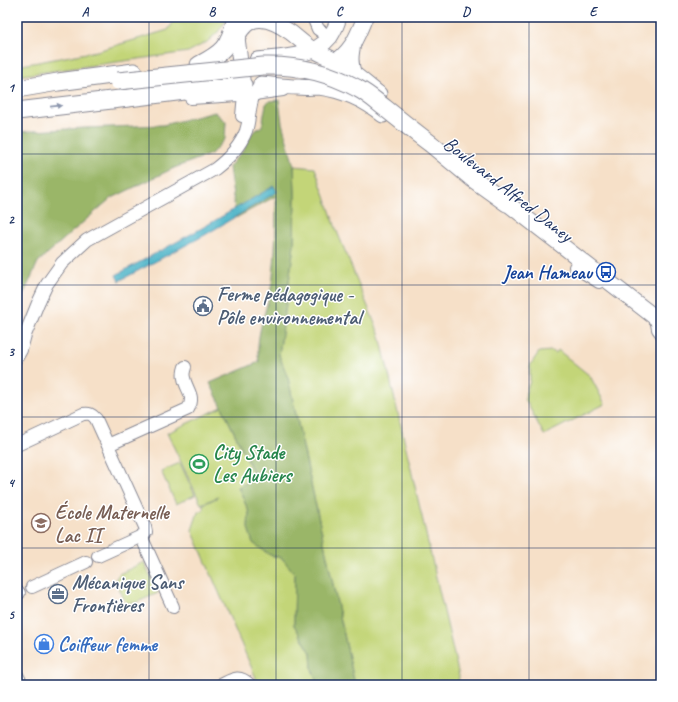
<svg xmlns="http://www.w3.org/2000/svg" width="678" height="702" font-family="Caveat,sans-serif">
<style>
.green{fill:#c3d578;stroke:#6f826b}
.forest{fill:#9ab668;stroke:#5a7263}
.water{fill:#48b2c6;stroke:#327092}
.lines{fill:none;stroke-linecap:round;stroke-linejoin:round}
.minor-casing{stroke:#888893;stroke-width:14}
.major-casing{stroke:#888893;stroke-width:17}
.highway-casing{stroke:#888893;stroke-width:19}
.minor{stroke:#fff;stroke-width:12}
.major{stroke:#fff;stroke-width:15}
.highway{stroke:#fff;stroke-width:17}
.highway-bridge-casing{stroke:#888893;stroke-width:19;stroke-linecap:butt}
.highway-bridge{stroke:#fff;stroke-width:17}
.oneway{fill:#8d97ae}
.grid{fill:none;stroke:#1b2f5e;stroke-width:1;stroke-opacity:0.55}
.labels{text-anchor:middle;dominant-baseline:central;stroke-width:3;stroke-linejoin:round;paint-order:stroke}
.street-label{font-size:20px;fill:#1b2f5e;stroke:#fff}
.transit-label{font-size:20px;font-weight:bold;fill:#164399;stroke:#fff;text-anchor:end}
.service-label{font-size:20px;font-weight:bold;fill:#4e5e75;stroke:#fff;text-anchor:start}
.leisure-label{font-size:20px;font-weight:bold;fill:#27864d;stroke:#fff;text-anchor:start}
.education-label{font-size:20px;font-weight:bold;fill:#785e54;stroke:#fff;text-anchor:start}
.shop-label{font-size:20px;font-weight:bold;fill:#366cbe;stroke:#fff;text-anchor:start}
.neatline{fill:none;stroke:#1b2f5e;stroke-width:1.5}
.grid-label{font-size:13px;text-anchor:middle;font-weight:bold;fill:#1b2f5e}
</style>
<rect width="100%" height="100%" fill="#fff"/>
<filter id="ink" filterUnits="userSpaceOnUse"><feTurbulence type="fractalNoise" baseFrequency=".025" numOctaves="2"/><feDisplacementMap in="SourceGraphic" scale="8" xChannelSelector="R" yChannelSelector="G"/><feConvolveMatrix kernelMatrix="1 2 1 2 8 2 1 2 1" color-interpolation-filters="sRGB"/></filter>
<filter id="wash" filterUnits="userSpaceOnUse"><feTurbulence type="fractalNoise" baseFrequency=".012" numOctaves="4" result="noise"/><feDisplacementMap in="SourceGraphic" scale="16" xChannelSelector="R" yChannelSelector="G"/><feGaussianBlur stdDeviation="0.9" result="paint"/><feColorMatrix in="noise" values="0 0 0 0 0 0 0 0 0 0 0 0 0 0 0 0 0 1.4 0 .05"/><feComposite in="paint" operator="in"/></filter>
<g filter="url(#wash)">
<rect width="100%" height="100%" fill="#f6e0c8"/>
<!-- green -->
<g class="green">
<polygon points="177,17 225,17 226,21 218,32 207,42 188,52 17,76 17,66 97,51 168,30"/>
<polygon points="294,166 315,168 338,234 380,336 459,676 458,685 355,685 288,378 279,355 294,245 295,192"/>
<polygon points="558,350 590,376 605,404 544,435 525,399 526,392 530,381 530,369 531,364 539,352 552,351 556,353"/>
<polygon points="222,407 256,479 238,487 249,512 248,528 253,543 270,555 282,558 295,574 294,625 311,653 312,669 318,685 259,685 192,530 198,512 204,509 202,505 218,497 201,504 167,433"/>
<polygon points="180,463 195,495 176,504 161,471"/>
<polygon points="144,562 158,593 135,603 126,603 115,580 119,574"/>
</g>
<!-- forest -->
<g class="forest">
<path d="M279,100L282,123L294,166L295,195L294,245L279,355L288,378L355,685H318L312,669L311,653L294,625L295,574L282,558L270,555L253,543L248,528L249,512L238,487L256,478L222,407L210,383L259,362C254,335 268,309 272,283C276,254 276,225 276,196L236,218L229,167L244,149L252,133L262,126L266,104L270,101Z"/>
<polygon points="215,112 226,122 225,139 211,154 174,168 110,199 73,231 38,262 17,309 17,132 85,128 163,125"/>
</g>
<!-- water -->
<polygon class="water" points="274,186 277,192 205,235 119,281 116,275 202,228"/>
</g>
<g filter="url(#ink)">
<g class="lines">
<defs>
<g id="minor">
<polyline points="313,17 318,29 329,37"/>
<path d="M355,42C352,55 351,63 356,76"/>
<polyline points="191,98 254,94 283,90"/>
<polyline points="242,116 244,94 243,85"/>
<polyline points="575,267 599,282"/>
<polyline points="656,318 658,329 661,333"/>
<path d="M17,357L21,350L25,335L38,303L47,284L62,263L87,240L215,169C228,159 240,147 246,131C250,119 249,106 254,94C256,91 259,87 261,84"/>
<path d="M17,445L83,414C89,413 92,414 96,419L145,527L146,532L144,535L98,556"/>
<path d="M108,445L188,409C196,396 186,390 184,378C183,375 184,370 185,367"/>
<polyline points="141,536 173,607"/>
<polyline points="32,587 86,562"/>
<polyline points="17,594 19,593"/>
<polyline points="17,675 22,685"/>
<path d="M221,685C233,679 239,674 250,685"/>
</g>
<g id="major">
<polyline points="236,29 242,79"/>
<path d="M237,38C249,10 271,19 290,32C298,38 305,45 312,49C320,54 330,57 337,62C352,71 365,83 379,94"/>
<path d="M257,60C281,57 313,58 330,37C334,31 337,24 339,17"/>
<path d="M329,67C351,52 356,40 365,17"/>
<path d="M261,84C273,85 286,87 298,87C305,88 312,87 319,87C342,90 365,100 383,115"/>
<polyline points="498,194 507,203 661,322"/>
</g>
<g id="highway">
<path d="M199,65C222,53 229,47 235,21"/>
<polyline points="17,89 58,82 134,72"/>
<polyline points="17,111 120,99 217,87 243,85"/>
<polyline points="431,144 472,178 507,203"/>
</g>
</defs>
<!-- minor casing -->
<use href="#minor" class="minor-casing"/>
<!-- major casing -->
<use href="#major" class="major-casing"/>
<!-- highway casing -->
<use href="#highway" class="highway-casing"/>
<!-- minor -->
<use href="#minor" class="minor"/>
<!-- major -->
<use href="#major" class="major"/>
<!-- highway -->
<use href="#highway" class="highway"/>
<defs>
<path id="highway-bridge" d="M118,81L263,66C297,65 328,72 357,88C367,93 376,101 385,108C400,120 415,132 431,144"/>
</defs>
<!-- highway-bridge casing -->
<use href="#highway-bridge" class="highway-bridge-casing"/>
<!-- highway-bridge -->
<use href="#highway-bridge" class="highway-bridge"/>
</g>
<!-- one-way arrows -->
<defs><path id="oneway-solid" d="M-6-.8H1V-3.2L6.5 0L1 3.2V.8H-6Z"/></defs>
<use class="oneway" href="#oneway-solid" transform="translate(56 106) rotate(-6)"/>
</g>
<!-- grid -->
<path class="grid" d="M149,17V685M276,17V685M402,17V685M529,17V685M17,154H661M17,285H661M17,417H661M17,548H661"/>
<!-- icons -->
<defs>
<symbol id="bus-ring" viewBox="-11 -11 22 22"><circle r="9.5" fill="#fff" stroke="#1a4fb4" stroke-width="1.5"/><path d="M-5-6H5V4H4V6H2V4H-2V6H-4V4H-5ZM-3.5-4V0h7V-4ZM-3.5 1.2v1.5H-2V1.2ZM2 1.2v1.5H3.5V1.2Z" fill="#1a4fb4"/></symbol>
<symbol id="civic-ring" viewBox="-11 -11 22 22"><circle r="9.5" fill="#fff" stroke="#5c6f8a" stroke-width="1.5"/><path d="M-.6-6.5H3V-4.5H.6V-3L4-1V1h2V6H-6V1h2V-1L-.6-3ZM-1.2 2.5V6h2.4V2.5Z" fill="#5c6f8a"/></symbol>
<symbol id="stadium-ring" viewBox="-11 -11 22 22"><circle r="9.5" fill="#fff" stroke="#2e9e5b" stroke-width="1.5"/><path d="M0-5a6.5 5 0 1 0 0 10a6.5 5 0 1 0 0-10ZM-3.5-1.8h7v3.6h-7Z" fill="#2e9e5b"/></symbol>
<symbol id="school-ring" viewBox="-11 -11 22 22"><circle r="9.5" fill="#fff" stroke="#8d6e63" stroke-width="1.5"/><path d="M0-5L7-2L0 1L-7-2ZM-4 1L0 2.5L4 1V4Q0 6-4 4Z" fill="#8d6e63"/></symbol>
<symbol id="office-ring" viewBox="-11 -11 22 22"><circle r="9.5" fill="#fff" stroke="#5c6f8a" stroke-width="1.5"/><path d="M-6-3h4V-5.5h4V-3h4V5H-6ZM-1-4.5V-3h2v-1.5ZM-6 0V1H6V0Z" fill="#5c6f8a"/></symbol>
<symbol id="shop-ring" viewBox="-11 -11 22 22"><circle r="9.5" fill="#fff" stroke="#3f7fe0" stroke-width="1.5"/><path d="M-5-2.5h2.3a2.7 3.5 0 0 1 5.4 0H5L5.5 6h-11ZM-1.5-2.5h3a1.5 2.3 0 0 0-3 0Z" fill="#3f7fe0"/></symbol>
</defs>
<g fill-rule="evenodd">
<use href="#bus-ring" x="595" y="261" width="22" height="22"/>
<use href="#civic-ring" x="192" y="295" width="22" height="22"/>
<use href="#stadium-ring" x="188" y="453" width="22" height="22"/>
<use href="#school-ring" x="30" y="512" width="22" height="22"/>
<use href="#office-ring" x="47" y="583" width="22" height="22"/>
<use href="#shop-ring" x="33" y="633" width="22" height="22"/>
</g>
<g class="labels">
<!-- street labels -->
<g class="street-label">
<text transform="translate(508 189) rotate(38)">Boulevard Alfred Daney</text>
</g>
<!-- transit labels -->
<g class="transit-label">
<text x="592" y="272">Jean Hameau</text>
</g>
<!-- service labels -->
<g class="service-label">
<text x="217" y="294">Ferme pédagogique -<tspan x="217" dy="23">Pôle environnemental</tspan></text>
<text x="72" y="582">Mécanique Sans<tspan x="72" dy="23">Frontières</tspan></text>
</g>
<!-- leisure labels -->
<g class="leisure-label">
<text x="213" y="452">City Stade<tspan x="213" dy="23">Les Aubiers</tspan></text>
</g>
<!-- education labels -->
<g class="education-label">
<text x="55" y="512">École Maternelle<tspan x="55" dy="23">Lac II</tspan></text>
</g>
<!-- shop labels -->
<g class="shop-label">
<text x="58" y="644">Coiffeur femme</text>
</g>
</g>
<!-- margin -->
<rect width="678" height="702" fill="none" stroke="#fff" stroke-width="44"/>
<rect x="22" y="22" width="634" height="658" class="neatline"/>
<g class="grid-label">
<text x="85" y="16">A</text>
<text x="212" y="16">B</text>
<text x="339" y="16">C</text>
<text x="466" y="16">D</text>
<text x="593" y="16">E</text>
<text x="11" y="92">1</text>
<text x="11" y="224">2</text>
<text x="11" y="356">3</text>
<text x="11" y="487">4</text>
<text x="11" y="619">5</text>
</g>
</svg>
